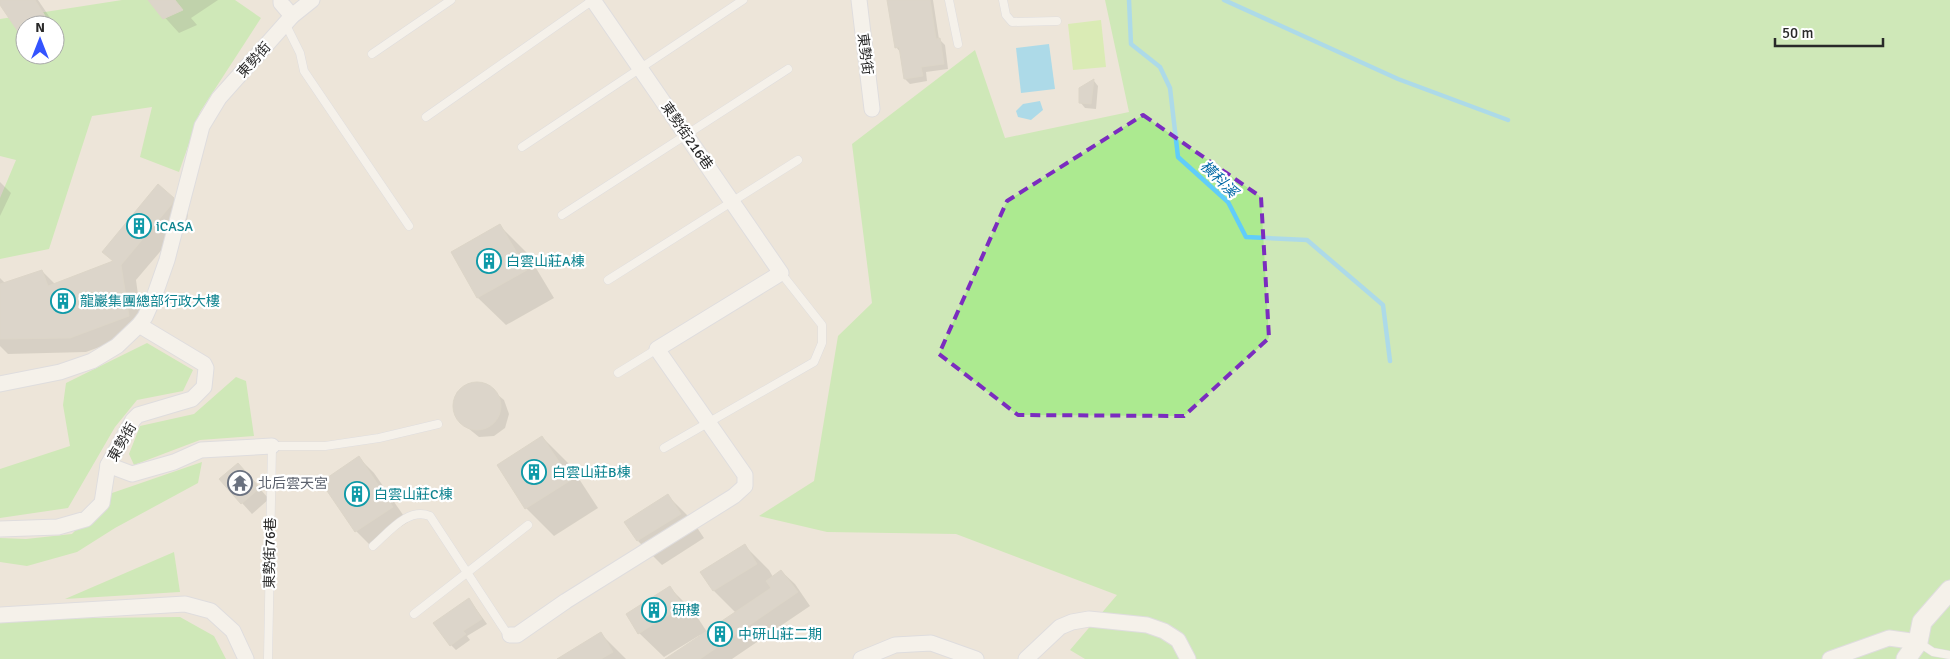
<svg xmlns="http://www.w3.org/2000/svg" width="1950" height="659" font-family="Signika,'Noto Sans TC',sans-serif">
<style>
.green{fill:#acea90;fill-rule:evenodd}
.pitch{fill:#c3f28a}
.water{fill:#61cdfa}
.shadow{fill:#0003}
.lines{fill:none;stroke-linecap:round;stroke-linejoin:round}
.stream{stroke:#61cdfa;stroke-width:4.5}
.building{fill:#c8c2b9;stroke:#c8c1b3}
.service-casing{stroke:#ced2e4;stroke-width:9}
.minor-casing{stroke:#ced2e4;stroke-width:17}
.tertiary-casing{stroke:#ced2e4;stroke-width:21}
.service{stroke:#fff;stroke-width:8}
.minor{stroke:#fff;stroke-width:15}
.tertiary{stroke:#fff;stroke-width:19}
.marked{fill:none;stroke:#7b2cbf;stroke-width:4;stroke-dasharray:10 6;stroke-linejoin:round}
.labels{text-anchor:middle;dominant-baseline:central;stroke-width:4.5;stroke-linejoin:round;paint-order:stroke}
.street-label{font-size:14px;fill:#292929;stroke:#fff}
.culture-label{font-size:14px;fill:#0d838f;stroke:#fff;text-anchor:start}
.worship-label{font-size:14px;fill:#5b616d;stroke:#fff;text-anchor:start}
.water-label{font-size:15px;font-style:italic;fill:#0068a6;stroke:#fff}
</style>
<rect width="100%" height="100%" fill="#ede5d9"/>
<!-- green -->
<g class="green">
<path d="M122,0H235L261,18L200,112L179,172L140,157L152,107L92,116L49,249L0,259V198L16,160L0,156V19ZM25,25H55V55H25Z"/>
<polygon points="1105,0 1950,0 1950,659 1085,659 1070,650 1117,595 956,534 827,532 759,516 814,481 838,336 872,303 852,144 975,50 1005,138 1129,112"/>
<polygon points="147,343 193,370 183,391 137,400 115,427 68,508 0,518 0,469 70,446 63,405 66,383"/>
<polygon points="236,377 246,381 254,436 200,440 134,465 129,454 140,426 194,414"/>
<polygon points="202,462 198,483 115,528 77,552 27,566 0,562 0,538 26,539 72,534 112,493"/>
<polygon points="174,552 180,592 65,599"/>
<polygon points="180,617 214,636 226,659 0,659 0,618 11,619"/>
</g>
<!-- pitch -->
<polygon class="pitch" points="1101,20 1106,67 1073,70 1068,24"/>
<!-- water -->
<g class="water">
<polygon points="1049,44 1055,89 1021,93 1016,48"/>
<polygon points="1040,101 1043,110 1031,120 1018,117 1016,111 1023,104"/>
</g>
<!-- shadow -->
<g class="shadow">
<polygon points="4,0 38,0 59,31 55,34 55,25 25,25 25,37 20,32"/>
<polygon points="149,0 218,0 191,18 197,25 179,33"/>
<polygon points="889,0 933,0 939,39 945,45 948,69 926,72 927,81 910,84 905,79 901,53 896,47"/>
<polygon points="1094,81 1098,86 1096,109 1085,108 1080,102"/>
<polygon points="0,182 11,193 0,216"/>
<polygon points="173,199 188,214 187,220 136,280 143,331 86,352 8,354 0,346 0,278 5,283 42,271 55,284 115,262"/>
<polygon points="500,226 527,253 554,298 506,325 478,298 452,253"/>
<polygon points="469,383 484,383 504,400 509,414 505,428 494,436 479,437 458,420 453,406 457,392"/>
<polygon points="542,437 570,465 598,508 554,536 526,508 498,465"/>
<polygon points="359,458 374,473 408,522 371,546 356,531 323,482"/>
<polygon points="238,464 269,499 252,514 242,503"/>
<polygon points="668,496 692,520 704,538 662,565 638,541"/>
<polygon points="745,546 769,570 773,577 781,571 795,584 810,606 732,659 668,659 701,637 700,635 664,657 639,633 670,588 694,612 707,632 736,613 714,591 702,572"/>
<polygon points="469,599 487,624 467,636 470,640 456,650 451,645"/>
<polygon points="600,633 626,659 559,659"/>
</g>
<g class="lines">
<!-- stream -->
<g class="stream">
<polyline points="1129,0 1131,44 1160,67 1170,88 1178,157 1228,202 1246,237 1307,240 1383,305 1390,361"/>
<polyline points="1224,0 1398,79 1508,120"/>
</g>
</g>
<!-- building -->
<g class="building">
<polygon points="0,0 35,0 45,16 31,25 25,25 25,29 19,33 0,5"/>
<polygon points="148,0 175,0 183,10 163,19"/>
<polygon points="887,0 930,0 936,39 940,38 944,64 921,67 923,76 904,79 899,47 895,48"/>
<polygon points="1094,79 1091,104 1079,103 1079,88"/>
<polygon points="158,184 174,198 172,204 121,265 129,316 70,338 0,339 0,284 42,270 48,286 113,261 102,252"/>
<polygon points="500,224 527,270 477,298 451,252"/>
<circle cx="477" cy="406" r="24"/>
<polygon points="542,436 571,480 525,509 497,465"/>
<polygon points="359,456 393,507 355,532 321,482"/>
<polygon points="238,463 260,488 241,504 219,479"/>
<polygon points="668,494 681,514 637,541 624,522"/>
<polygon points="745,544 757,564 713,591 700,572"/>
<polygon points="781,570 798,592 700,659 665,659 771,588 766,581"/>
<polygon points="670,586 683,606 638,634 626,614"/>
<polygon points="469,598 482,619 463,631 466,634 450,646 433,623"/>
<polygon points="601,632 613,652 601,659 557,659"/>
</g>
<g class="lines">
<defs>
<g id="service">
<polyline points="949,0 958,44"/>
<polyline points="1003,0 1006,15 1012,22 1057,21"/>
<polyline points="286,25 300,53 304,71 409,226"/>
<polyline points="372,54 451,0"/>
<polyline points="426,117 593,0"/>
<polyline points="522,147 743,0"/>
<polyline points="562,215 788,69"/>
<polyline points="608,280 798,160"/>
<polyline points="618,373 657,349"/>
<polyline points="664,448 814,362 822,343 822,325 781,273"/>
<path d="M373,546C389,532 408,507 430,516L506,632L510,635"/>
<polyline points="414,614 528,525"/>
<polyline points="1918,642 1933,652 1950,655"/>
<polyline points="268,659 272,446 325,446 379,438 438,424"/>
</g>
<g id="minor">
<polyline points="281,0 281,3 292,16"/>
<polyline points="859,0 872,109"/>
<polyline points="0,384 60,372 92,361 117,346 139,325 145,317 154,297 167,260 202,126 219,98 292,16 312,0"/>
<polyline points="108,465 132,474 174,462 201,450 272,446"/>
<polyline points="0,529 58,527 86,519 102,503 108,465 133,420 138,415 192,399 204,387 206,368 204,364 139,325"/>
<polyline points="0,615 185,604 211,611 233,631 246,659"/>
<polyline points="510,635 517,635 566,601 734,496 745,486 745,475 657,349 781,273 593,0"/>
<polyline points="861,659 895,645 931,643 976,659"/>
<polyline points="1026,659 1060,627 1072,622 1089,619 1147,625 1164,631 1178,640 1188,659"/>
<polyline points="1830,659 1889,638 1918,642"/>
</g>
<polyline id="tertiary" points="1906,659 1918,642 1922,622 1950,590"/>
</defs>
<!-- service casing -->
<use href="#service" class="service-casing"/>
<!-- minor casing -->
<use href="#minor" class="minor-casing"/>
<!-- tertiary casing -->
<use href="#tertiary" class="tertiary-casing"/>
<!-- service -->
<use href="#service" class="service"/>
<!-- minor -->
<use href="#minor" class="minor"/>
<!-- tertiary -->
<use href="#tertiary" class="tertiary"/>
</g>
<!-- marked area -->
<path d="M0 0H1950V659H0ZM1143,115L1261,197L1269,338L1184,416L1018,415L939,354L1007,201Z" fill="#ede5d9" fill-opacity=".55" fill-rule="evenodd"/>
<path class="marked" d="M1143,115L1261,197L1269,338L1184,416L1018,415L939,354L1007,201Z"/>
<!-- icons -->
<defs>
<symbol id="building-ring" viewBox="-11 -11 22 22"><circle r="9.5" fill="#fff" stroke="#0f9aa8" stroke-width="1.5"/><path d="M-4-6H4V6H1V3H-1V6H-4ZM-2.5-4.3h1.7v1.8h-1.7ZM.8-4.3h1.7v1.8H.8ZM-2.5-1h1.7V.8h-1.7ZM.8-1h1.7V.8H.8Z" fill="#0f9aa8"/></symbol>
<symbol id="temple-ring" viewBox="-11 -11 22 22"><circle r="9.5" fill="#fff" stroke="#6b7280" stroke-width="1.5"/><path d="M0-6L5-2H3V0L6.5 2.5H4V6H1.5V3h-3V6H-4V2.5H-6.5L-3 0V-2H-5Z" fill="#6b7280"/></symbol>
</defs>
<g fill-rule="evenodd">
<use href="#building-ring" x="125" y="212" width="28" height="28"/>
<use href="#building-ring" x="475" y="247" width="28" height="28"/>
<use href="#building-ring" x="49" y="287" width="28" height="28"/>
<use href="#building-ring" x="520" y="458" width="28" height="28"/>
<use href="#temple-ring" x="226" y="469" width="28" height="28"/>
<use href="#building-ring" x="343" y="480" width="28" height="28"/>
<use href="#building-ring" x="640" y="596" width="28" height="28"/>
<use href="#building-ring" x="706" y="620" width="28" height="28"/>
</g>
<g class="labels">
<!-- street labels -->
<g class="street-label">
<text transform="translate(865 54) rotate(83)">東勢街</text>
<text transform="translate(254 60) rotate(-48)">東勢街</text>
<text transform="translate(687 136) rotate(55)">東勢街216巷</text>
<text transform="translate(122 442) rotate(-60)">東勢街</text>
<text transform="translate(270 553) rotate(-89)">東勢街76巷</text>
</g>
<!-- culture labels -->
<g class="culture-label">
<text x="156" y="226">iCASA</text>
<text x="506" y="261">白雲山莊A棟</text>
<text x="80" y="301">龍巖集團總部行政大樓</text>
<text x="552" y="472">白雲山莊B棟</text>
<text x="374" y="494">白雲山莊C棟</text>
<text x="672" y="610">研樓</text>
<text x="738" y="634">中研山莊二期</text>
</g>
<!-- worship labels -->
<g class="worship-label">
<text x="258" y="483">北后雲天宮</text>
</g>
<!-- water labels -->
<g class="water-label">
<text transform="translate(1219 179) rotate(45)">橫科溪</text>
</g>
</g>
<!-- north arrow -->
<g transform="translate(40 40)"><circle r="24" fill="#ffffff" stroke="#a9a9a9"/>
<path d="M0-4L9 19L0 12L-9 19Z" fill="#3454ff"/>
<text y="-8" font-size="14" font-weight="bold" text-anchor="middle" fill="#292929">N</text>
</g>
<!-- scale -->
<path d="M1775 38v8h108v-8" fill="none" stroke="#292929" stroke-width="2.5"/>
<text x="1782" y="38" font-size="15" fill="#292929" stroke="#ffffff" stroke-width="4" paint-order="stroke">50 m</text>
</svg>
